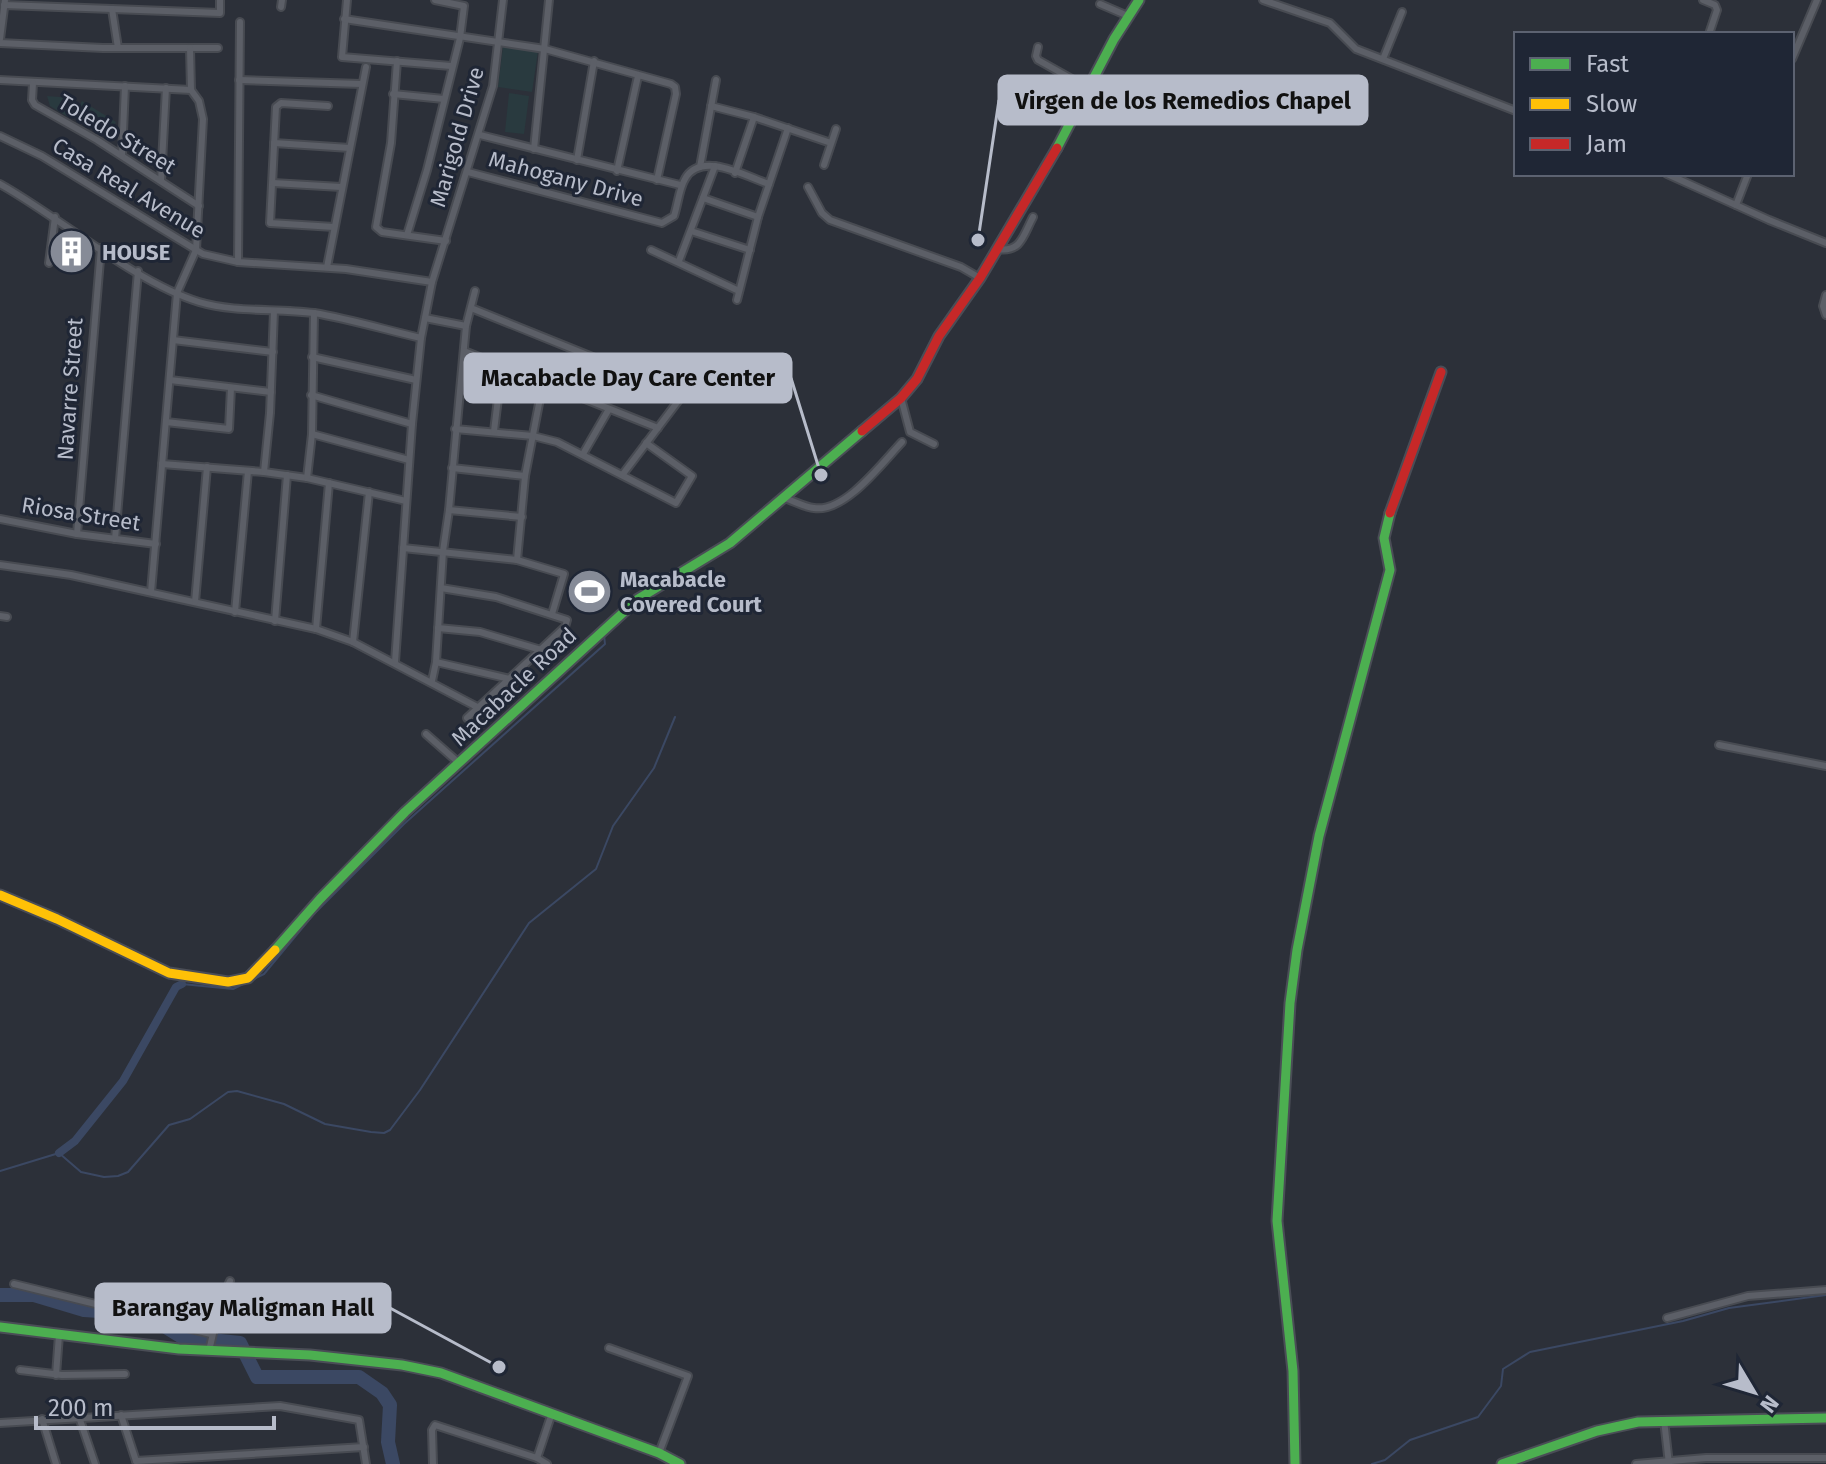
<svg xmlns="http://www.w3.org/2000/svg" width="1826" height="1464" font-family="'Fira Sans',sans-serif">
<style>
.park{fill:#293a3f}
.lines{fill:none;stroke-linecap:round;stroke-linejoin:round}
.stream{stroke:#3b4863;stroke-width:2}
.canal{stroke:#3b4863;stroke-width:8}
.river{stroke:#3b4863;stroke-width:14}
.street-casing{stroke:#484b52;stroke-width:10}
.fast-casing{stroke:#4a4d56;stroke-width:13}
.slow-casing{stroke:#4a4d56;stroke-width:13}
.jam-casing{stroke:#4a4d56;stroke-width:13}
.street{stroke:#5c5f67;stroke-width:6}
.fast{stroke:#4caf50;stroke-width:9}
.slow{stroke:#ffc107;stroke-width:9}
.jam{stroke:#c62828;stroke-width:9}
.labels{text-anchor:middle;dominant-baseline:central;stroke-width:6;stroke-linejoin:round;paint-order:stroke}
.street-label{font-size:22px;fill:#b7bcca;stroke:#1f2635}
.poi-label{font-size:22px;font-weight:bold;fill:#b7bcca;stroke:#1f2635;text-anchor:start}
.leader{fill:none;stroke:#b7bcca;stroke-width:3}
.callout-dot{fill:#b7bcca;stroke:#1f2635;stroke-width:3}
.callout{fill:#b7bcca;stroke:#b7bcca;stroke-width:3}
.callout-label{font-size:24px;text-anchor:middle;font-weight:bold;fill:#111}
</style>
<rect width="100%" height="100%" fill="#2c3039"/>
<!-- park -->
<g class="park">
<polygon points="503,47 538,51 532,92 498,87"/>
<polygon points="509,93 529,96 524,134 505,132"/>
<polygon points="47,96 72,98 68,117 50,106"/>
<polygon points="82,101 116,122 108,138 73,117"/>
</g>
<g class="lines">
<!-- stream -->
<g class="stream">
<polyline points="182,984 233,989 264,974 313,915 404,824 605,644 604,635"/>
<polyline points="103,1103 123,1081"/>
<polyline points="0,1171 59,1153 81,1172 104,1177 118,1176 128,1172 169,1125 190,1119 228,1092 237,1091 284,1104 325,1124 371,1132 384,1133 390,1130 420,1090 529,923 596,869 613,826 654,768 675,717"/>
<polyline points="1372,1464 1385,1460 1410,1440 1478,1417 1501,1386 1503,1369 1530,1352 1683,1321 1729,1308 1826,1295"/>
</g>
<!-- canal -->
<polyline class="canal" points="59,1153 75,1141 123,1081 176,987 182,984"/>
<!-- river -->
<polyline class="river" points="0,1295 34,1295 84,1310 145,1314 182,1337 240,1343 257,1377 359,1377 382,1393 390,1405 388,1442 393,1464"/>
<defs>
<g id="street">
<polyline points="347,0 342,57 451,66"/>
<polyline points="1263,0 1330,23 1356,49 1516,111"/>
<polyline points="1703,0 1715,5 1717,10 1709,34"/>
<polyline points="1100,4 1128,16"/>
<polyline points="4,5 220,13 220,0"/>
<polyline points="281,7 282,0"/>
<polyline points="112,9 118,48"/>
<polyline points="344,19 545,49 671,84 675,87 676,94 657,180"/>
<polyline points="0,39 5,0"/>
<polyline points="0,43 103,48 218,48"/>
<polyline points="1038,47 1036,56 1038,60 1088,88"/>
<polyline points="1383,59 1402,12"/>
<polyline points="1792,59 1817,0"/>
<polyline points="397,61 391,143 376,227 382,232 446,241"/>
<polyline points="0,80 191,90"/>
<polyline points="239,80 361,84"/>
<polyline points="33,83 32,100 35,105 97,140 199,206"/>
<polyline points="393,94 444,99"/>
<polyline points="328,106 281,103 276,107 270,223 334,227"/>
<polyline points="711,106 754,117 831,143"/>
<polyline points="480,135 680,185"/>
<polyline points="0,136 42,156 203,254 238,262 346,269 432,282"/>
<polyline points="274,143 350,148"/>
<polyline points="534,149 549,0"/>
<polyline points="122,155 125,86"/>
<polyline points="577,160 594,61"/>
<polyline points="824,165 836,129"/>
<polyline points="700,167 716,80"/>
<polyline points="617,171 638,76"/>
<path d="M468,172L662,223L674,216C678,204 679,189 685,179C701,150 747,177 769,184"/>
<polyline points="735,173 754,117"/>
<polyline points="1667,174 1769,220 1826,243"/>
<polyline points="161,181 166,88"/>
<polyline points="273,183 341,187"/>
<path d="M0,184C61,218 134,282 199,302C236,313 276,308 314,313C350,319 386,330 421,338"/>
<polyline points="808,187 822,213 830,220 961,267 980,278"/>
<polyline points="703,198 758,217"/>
<polyline points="1736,205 1748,174"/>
<polyline points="691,231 750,250"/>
<polyline points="407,235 427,170 460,38 464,6 435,0"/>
<path d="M997,249C1021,253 1023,236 1033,217"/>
<polyline points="651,250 739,291"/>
<polyline points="679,261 715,166"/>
<polyline points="238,262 240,22"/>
<polyline points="49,263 55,217"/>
<polyline points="327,267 366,67"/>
<polyline points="1826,295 1823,306 1826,315"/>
<polyline points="737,300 758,217 788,128"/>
<polyline points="471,308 684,394"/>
<polyline points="425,318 466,326 449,510 443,551 436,662 432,681"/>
<polyline points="466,326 475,291"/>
<polyline points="173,340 273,352"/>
<polyline points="464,351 658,428"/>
<polyline points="312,357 416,380"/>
<polyline points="170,380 271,392"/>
<polyline points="311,395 412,424"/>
<polyline points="901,398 910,432 934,444"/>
<polyline points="166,422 229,429 231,388"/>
<polyline points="455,429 533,436 557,442 676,503 692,476 646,443"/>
<polyline points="494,431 502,366"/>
<polyline points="312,434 409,460"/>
<polyline points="583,454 609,409"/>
<polyline points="162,464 264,472 307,478 406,501"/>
<polyline points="452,468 525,476"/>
<polyline points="264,472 270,413 274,311"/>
<polyline points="623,474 694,380"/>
<polyline points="307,478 312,434 314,313"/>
<path d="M784,498C794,501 804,507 814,508C845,513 882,463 902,442"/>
<polyline points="449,510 522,517"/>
<polyline points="0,519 77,534 156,544"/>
<polyline points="77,534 101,248"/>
<polyline points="115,539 138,271"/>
<polyline points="403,548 517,560 564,574 552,614"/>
<polyline points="517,560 525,476 543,383"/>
<polyline points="0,565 71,575 316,629 353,642 479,708"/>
<polyline points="441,588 496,597 567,620 565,627 467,718"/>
<polyline points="151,592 177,293 196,250 203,119 199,101 191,90 190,48"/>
<polyline points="195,602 207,467"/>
<polyline points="235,612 248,471"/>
<polyline points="0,616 7,617"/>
<polyline points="275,621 287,475"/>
<polyline points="438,628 480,632 541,650"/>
<polyline points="316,629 329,483"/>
<polyline points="353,642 369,492"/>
<polyline points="395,662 412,424 421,338 432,282 493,86 503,0"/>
<polyline points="436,662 510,679"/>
<polyline points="426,734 459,763"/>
<polyline points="1719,745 1826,766"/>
<polyline points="14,1284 108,1307 147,1310 174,1325 211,1334"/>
<polyline points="1667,1318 1748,1296 1826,1290"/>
<polyline points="609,1348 688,1376 659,1453"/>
<polyline points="209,1351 220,1303 230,1281"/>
<polyline points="20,1370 62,1375 125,1374"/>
<polyline points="56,1375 59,1335"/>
<polyline points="121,1415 136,1461"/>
<polyline points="79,1417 95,1464"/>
<polyline points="42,1419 56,1464"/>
<polyline points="1664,1420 1669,1464"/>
<polyline points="0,1423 280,1406 359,1420 366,1464"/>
<polyline points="537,1458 552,1413"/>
<polyline points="136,1461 364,1447"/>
<polyline points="433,1464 432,1430 435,1425 537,1458 547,1464"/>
<polyline points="1636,1464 1706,1458 1826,1458"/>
</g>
<g id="fast">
<polyline points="1057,148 1114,39 1139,0"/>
<polyline points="275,950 320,899 405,812 638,599 730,543 862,431"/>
<polyline points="0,1327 179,1349 310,1355 402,1365 441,1373 659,1453 680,1464"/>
<polyline points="1295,1464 1293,1371 1277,1221 1290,1003 1297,950 1319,836 1390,570 1384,538 1390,513"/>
<polyline points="1502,1464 1597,1431 1638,1422 1826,1418"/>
</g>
<polyline id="slow" points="0,895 57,919 169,973 228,982 248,978 275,950"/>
<g id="jam">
<polyline points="862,431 901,398 917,379 939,336 980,278 1057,148"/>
<polyline points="1390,513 1441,372"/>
</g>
</defs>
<!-- street casing -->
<use href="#street" class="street-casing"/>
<!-- fast casing -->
<use href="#fast" class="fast-casing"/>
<!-- slow casing -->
<use href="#slow" class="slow-casing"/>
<!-- jam casing -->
<use href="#jam" class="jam-casing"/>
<!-- street -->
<use href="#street" class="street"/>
<!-- fast -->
<use href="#fast" class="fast"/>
<!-- slow -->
<use href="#slow" class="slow"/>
<!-- jam -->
<use href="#jam" class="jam"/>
</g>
<!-- icons -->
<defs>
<symbol id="building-disc" viewBox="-11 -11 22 22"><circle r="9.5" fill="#868b97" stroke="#1f2635"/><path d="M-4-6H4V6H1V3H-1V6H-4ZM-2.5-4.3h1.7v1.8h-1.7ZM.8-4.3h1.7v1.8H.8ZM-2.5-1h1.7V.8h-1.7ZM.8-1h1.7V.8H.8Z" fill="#fff"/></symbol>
<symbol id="stadium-disc" viewBox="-11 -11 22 22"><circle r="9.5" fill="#868b97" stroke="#1f2635"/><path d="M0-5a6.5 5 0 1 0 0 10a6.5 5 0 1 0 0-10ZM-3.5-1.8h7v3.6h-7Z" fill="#fff"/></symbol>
</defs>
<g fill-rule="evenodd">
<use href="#building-disc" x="46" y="226" width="51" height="51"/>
<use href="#stadium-disc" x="564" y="566" width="51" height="51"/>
</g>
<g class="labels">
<!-- street labels -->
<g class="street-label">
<text transform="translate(117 134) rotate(31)">Toledo Street</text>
<text transform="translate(457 137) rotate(-74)">Marigold Drive</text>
<text transform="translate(566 179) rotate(15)">Mahogany Drive</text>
<text transform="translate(129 188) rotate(31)">Casa Real Avenue</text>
<text transform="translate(70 389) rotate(-86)">Navarre Street</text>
<text transform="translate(81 514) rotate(9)">Riosa Street</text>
<text transform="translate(514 687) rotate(-43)">Macabacle Road</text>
</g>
<!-- poi labels -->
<g class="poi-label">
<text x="102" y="252">HOUSE</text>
<text x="620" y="579">Macabacle<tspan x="620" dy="25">Covered Court</tspan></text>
</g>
</g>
<!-- callouts -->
<path class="leader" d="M978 240L999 100M821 475L791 378M499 1367L390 1308"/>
<g class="callout-dot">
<circle cx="978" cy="240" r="8"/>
<circle cx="821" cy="475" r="8"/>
<circle cx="499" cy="1367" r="8"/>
</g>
<g class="callout">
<rect x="999" y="76" width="368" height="48" rx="8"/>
<rect x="465" y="354" width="326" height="48" rx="8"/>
<rect x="96" y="1284" width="294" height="48" rx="8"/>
</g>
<g class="callout-label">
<text x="1183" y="109">Virgen de los Remedios Chapel</text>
<text x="628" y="386">Macabacle Day Care Center</text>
<text x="243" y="1316">Barangay Maligman Hall</text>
</g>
<!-- legend -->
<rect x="1514" y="32" width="280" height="144" fill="#1f2635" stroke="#5c6271" stroke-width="2"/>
<rect x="1530" y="58" width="40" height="12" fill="#4caf50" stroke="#5c6271" stroke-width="2"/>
<text x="1586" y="72" font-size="24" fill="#b7bcca">Fast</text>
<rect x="1530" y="98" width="40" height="12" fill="#ffc107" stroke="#5c6271" stroke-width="2"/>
<text x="1586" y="112" font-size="24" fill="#b7bcca">Slow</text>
<rect x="1530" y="138" width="40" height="12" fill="#c62828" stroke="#5c6271" stroke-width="2"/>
<text x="1586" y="152" font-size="24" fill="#b7bcca">Jam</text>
<!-- north arrow -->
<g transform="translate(1754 1392) rotate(128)" stroke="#1f2635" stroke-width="6" paint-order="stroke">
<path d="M0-6L14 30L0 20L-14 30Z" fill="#b7bcca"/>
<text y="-12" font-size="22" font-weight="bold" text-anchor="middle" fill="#b7bcca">N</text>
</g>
<!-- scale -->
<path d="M36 1416v12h238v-12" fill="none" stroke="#b7bcca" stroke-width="4"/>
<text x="48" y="1416" font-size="24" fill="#b7bcca" stroke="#1f2635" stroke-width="6" paint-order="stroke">200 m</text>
</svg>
